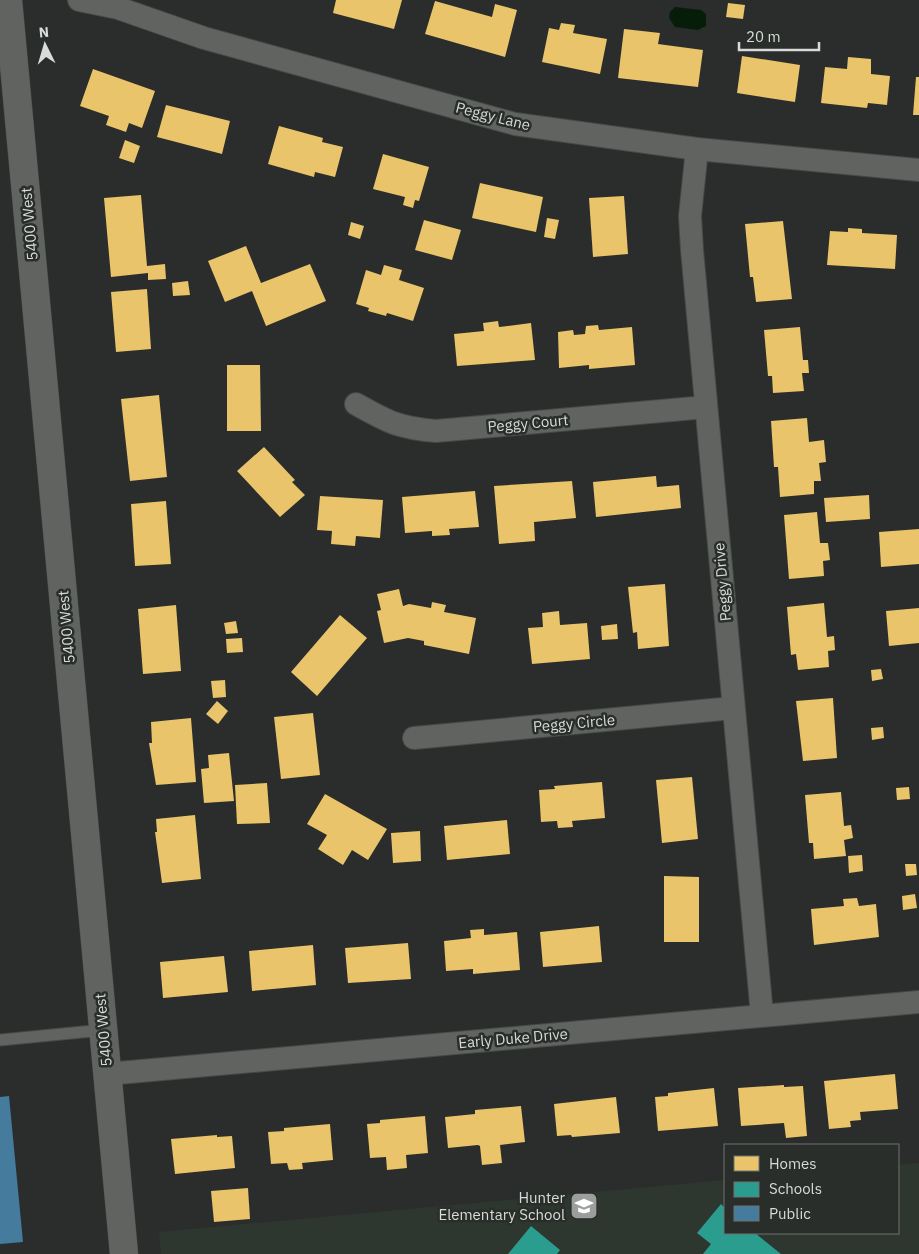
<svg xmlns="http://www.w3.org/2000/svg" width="919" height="1254" font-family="'IBM Plex Sans',sans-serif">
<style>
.built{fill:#2e372f}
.water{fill:#061d0a}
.homes{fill:#e9c46a}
.schools{fill:#2a9d8f}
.public{fill:#457b9d}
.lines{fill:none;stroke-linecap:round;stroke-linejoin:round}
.lane-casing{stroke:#474947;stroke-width:13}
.street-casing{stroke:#474947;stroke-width:24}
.secondary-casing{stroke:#474947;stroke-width:29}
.lane{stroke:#616361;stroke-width:11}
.street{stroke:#616361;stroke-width:22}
.secondary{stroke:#616361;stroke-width:28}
.labels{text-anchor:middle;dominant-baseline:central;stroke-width:5;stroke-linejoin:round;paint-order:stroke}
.street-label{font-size:15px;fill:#d8dbd9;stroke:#292e2a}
.poi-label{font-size:15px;fill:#d8dbd9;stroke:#292e2a;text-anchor:end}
</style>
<rect width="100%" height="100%" fill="#2a2d2b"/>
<!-- built -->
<polygon class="built" points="919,1163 919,1254 161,1254 159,1232 725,1180 725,1233 898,1233 898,1165"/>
<!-- water -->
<polygon class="water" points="675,7 701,10 706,14 706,26 698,30 675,27 669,18 670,12"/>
<!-- homes -->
<g class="homes">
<polygon points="336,0 402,0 394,29 333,13"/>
<polygon points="435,1 492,17 495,4 517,10 505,57 425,34"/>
<polygon points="728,3 745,5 743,19 726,17"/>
<polygon points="561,23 575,25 573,33 607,39 600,74 542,62 549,28 559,30"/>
<polygon points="624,29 660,33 658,44 703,50 698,87 618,78"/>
<polygon points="742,56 800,65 795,102 737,93"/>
<polygon points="848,57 871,59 871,74 890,76 887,105 868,103 867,108 821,103 825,67 847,69"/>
<polygon points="93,69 155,91 142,128 129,123 126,132 106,125 109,116 80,106"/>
<polygon points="916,77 919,77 919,115 913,115"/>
<polygon points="166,105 230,121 222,154 157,137"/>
<polygon points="279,126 323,138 322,142 343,147 335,177 315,172 314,177 268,164"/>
<polygon points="125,140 140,146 134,163 119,158"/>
<polygon points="383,154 429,167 419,201 415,200 413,208 403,205 405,197 373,189"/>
<polygon points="480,183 543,197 536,232 472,218"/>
<polygon points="141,195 147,266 165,264 166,279 148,280 148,273 111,277 104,198"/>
<polygon points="624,196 628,254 593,257 589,198"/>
<polygon points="547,218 559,220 555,239 544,237"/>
<polygon points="424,220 461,230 452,260 415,250"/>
<polygon points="783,221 792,299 756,302 753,277 750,277 745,224"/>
<polygon points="351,222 364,226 360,239 348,235"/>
<polygon points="848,228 862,229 862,233 897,235 895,269 827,265 830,231 848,232"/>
<polygon points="246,246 261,283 310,264 326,301 266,326 252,291 225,302 208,261"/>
<polygon points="384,265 402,270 399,280 424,288 413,321 387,313 386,316 368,311 369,308 356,304 366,270 381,275"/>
<polygon points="188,281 190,295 173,296 172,283"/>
<polygon points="147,289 151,349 116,352 111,292"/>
<polygon points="498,321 499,327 531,323 535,360 457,366 454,334 484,331 483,323"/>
<polygon points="598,325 599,330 632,327 635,365 589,369 589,365 559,368 558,332 573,330 574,335 585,334 586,326"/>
<polygon points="800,327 803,360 808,360 809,373 802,373 804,391 773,393 772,376 768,376 764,330"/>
<polygon points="227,365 260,365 261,431 227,431"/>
<polygon points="159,395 167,477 130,481 121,399"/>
<polygon points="807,418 809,442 824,440 826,462 819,463 821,481 814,481 814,494 780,497 778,467 774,467 771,421"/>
<polygon points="264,447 295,480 292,482 305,495 280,517 237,471"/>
<polygon points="656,476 657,487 679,485 681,508 596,517 593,482"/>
<polygon points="572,481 576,518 534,522 535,541 499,544 494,486"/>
<polygon points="475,491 479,527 449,529 450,535 432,536 432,531 405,533 402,497"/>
<polygon points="869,495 870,519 826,522 824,498"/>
<polygon points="320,496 383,500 380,538 356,536 355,546 331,544 332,531 317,530"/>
<polygon points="166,501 171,564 135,566 131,504"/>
<polygon points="817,512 820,543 828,543 830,560 823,561 824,576 789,579 784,515"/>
<polygon points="919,529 919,564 881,567 879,532"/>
<polygon points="665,584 669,646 638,649 637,632 633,633 628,587"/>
<polygon points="399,589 403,606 409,604 431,608 432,602 446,605 444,612 476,618 469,654 424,645 424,641 408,638 384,643 377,611 381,610 377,594"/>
<polygon points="824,603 827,637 834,636 835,650 828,651 829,667 798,670 796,654 791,655 787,607"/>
<polygon points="176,605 181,671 143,674 138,609"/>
<polygon points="919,608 919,643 889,646 886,611"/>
<polygon points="559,611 560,625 587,623 590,659 532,664 528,628 543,627 542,613"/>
<polygon points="340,615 367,638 317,696 291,672"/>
<polygon points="236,621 238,633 226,634 224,623"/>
<polygon points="617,624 618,639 602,640 601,626"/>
<polygon points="242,638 243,652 227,653 226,639"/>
<polygon points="881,669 883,679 872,681 871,670"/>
<polygon points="225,680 226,697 213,698 211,681"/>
<polygon points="833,698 837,758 803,761 796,701"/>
<polygon points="217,701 228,711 218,724 206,714"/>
<polygon points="313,713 320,775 281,779 274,717"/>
<polygon points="191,718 196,782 156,785 149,743 152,743 151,722"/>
<polygon points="883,727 884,738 872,740 871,728"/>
<polygon points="229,753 234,801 204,803 201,769 209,768 208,755"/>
<polygon points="692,777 698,839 662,843 656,780"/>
<polygon points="602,782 605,818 572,821 573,827 558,828 557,821 541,822 539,790 555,789 554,786"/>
<polygon points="267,783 270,823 237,824 235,785"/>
<polygon points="909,787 910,799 897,800 896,788"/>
<polygon points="841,792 844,826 851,825 853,838 844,840 846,856 814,859 813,843 809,843 805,795"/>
<polygon points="325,794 387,829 368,860 352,850 343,865 318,849 327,835 307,824"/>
<polygon points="195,815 201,879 162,883 155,832 157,832 156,819"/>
<polygon points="507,820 510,854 447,860 444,826"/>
<polygon points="420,831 421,861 393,863 391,833"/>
<polygon points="862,855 863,871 849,873 848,856"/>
<polygon points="905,864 916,864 917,875 906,876"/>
<polygon points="664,876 699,877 699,942 664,942"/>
<polygon points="915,894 917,908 903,910 902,896"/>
<polygon points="857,898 859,906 876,904 879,937 814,945 811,909 844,906 843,899"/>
<polygon points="599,926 602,962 543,967 540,932"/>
<polygon points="484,929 484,935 517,932 520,970 473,974 473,969 446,971 444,941 471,938 470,930"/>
<polygon points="408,943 411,979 348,983 345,948"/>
<polygon points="313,945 316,985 252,991 249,951"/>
<polygon points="224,956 228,992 163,998 160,962"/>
<polygon points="895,1074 898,1109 860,1112 861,1120 850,1121 851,1127 829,1129 824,1081"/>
<polygon points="784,1085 784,1087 803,1086 807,1136 786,1138 784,1123 741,1126 738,1088"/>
<polygon points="714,1088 718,1126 658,1131 655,1097 668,1096 668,1093"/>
<polygon points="616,1097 620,1133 572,1137 571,1135 557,1136 554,1104"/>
<polygon points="521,1106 525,1142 500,1145 502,1163 482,1165 480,1146 478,1145 448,1148 445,1117 475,1114 475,1110"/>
<polygon points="425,1116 428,1153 406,1155 407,1168 387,1170 386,1157 370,1158 367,1124 380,1123 380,1120"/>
<polygon points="330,1124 333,1160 302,1163 303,1169 289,1170 287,1163 271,1164 268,1132 284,1131 284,1128"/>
<polygon points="217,1135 217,1137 232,1136 235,1168 175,1174 171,1139"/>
<polygon points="248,1188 250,1219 214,1222 211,1191"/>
</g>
<!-- schools -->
<g class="schools">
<polygon points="721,1204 725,1208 725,1233 755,1233 781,1254 703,1254 711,1244 697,1233"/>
<polygon points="531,1226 560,1250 557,1254 508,1254"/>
</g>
<!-- public -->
<polygon class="public" points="9,1096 23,1242 0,1244 0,1097"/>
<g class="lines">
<defs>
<polyline id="lane" points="0,1040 103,1030"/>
<g id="street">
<polyline points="79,0 118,8 204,38 515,124 697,149 919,170"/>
<polyline points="697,149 690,216 692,250 762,1015"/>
<path d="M356,404C388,422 399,428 436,431L706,407"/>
<polyline points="414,738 733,708"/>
<polyline points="107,1074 919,1002"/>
</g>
<polyline id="secondary" points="8,0 124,1254"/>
</defs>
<!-- lane casing -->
<use href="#lane" class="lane-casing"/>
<!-- street casing -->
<use href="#street" class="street-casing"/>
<!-- secondary casing -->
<use href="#secondary" class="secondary-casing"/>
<!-- lane -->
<use href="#lane" class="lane"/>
<!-- street -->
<use href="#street" class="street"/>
<!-- secondary -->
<use href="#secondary" class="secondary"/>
</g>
<!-- icons -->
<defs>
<symbol id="school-square" viewBox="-11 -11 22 22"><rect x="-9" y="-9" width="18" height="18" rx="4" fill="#9b9e9c" stroke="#292e2a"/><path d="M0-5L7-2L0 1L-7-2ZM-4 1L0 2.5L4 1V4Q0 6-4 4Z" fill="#fff"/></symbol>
</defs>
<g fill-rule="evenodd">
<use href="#school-square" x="568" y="1190" width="32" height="32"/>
</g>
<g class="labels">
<!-- street labels -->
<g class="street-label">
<text transform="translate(493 116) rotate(14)">Peggy Lane</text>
<text transform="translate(29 224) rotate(-95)">5400 West</text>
<text transform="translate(528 423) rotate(-5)">Peggy Court</text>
<text transform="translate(722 582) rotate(-95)">Peggy Drive</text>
<text transform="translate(66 627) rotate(-95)">5400 West</text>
<text transform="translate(574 723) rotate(-5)">Peggy Circle</text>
<text transform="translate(103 1030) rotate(-95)">5400 West</text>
<text transform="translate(513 1038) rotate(-5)">Early Duke Drive</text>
</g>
<!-- poi labels -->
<g class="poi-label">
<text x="565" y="1197">Hunter<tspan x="565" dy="17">Elementary School</tspan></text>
</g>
</g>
<!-- legend -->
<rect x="724" y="1144" width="175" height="90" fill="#292e2a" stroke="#6f7370"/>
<rect x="734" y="1156" width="25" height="15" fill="#e9c46a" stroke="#6f7370"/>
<text x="769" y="1169" font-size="15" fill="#d8dbd9">Homes</text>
<rect x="734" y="1182" width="25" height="15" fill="#2a9d8f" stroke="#6f7370"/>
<text x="769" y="1194" font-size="15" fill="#d8dbd9">Schools</text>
<rect x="734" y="1206" width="25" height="15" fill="#457b9d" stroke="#6f7370"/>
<text x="769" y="1219" font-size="15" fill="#d8dbd9">Public</text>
<!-- north arrow -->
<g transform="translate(45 45) rotate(355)" stroke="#292e2a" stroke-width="4" paint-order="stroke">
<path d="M0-4L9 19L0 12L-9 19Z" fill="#d8dbd9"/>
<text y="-8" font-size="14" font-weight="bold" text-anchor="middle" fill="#d8dbd9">N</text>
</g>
<!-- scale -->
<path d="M739 42v8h80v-8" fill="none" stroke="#d8dbd9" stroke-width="2.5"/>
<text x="746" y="42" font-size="15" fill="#d8dbd9" stroke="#292e2a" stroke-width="4" paint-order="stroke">20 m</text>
</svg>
